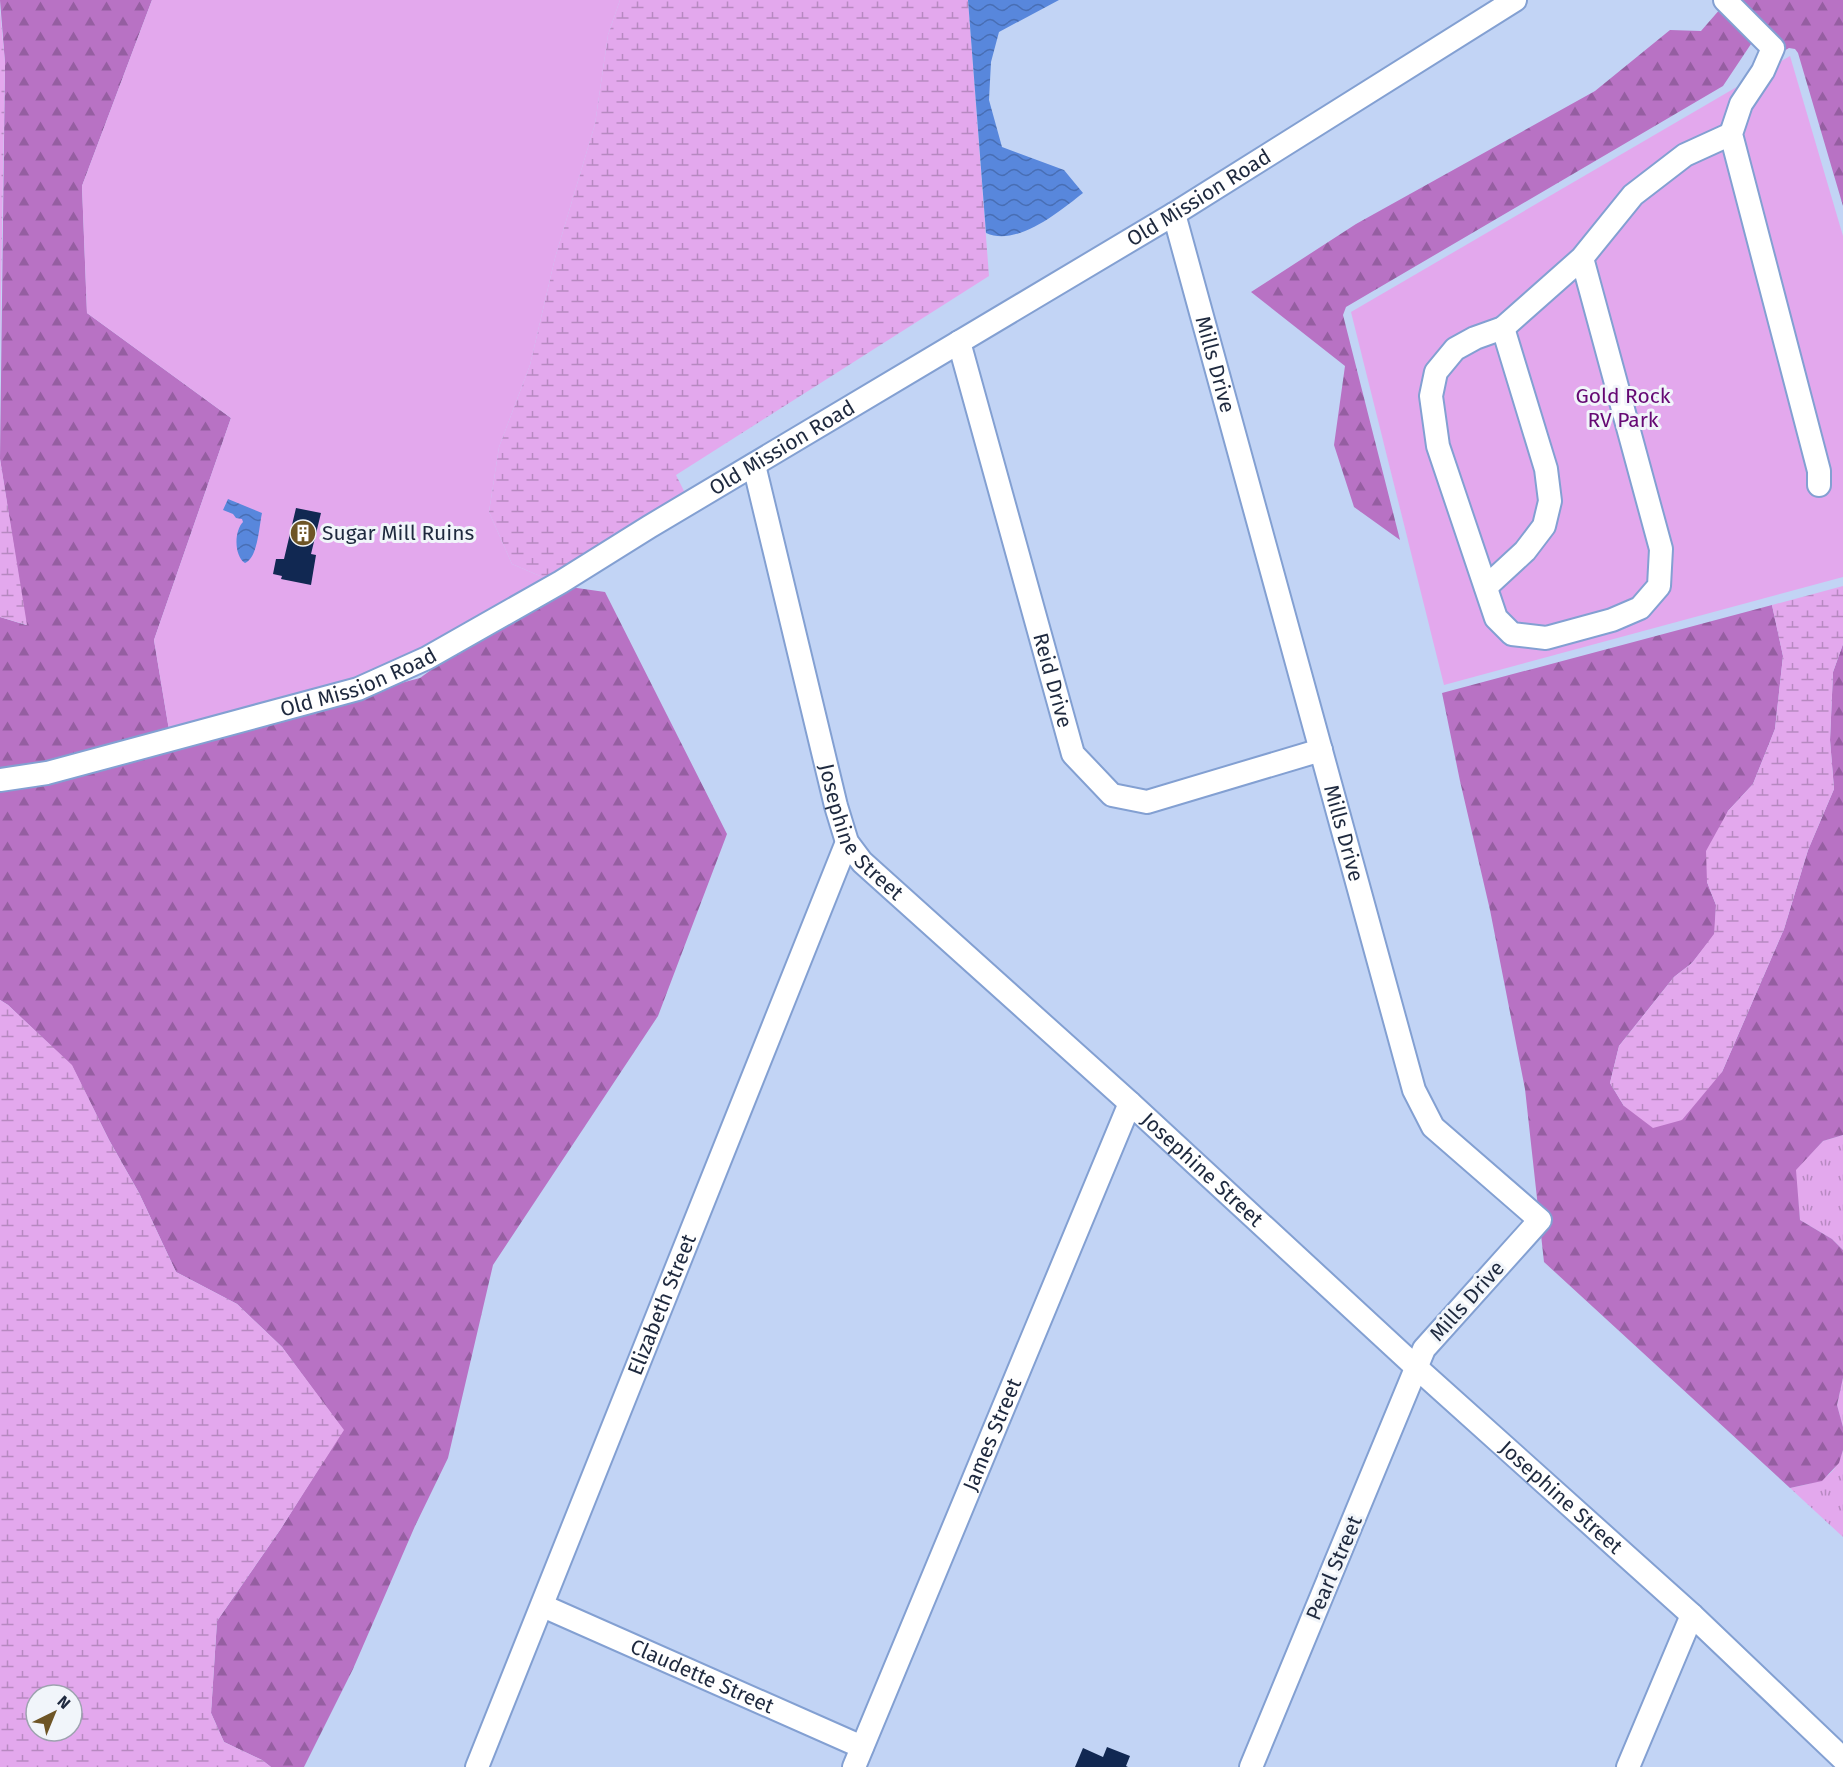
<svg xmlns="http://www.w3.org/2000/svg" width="1843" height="1767" font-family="'Fira Sans',sans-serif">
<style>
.grass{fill:url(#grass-tufts)}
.forest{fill:url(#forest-firs)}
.wetland{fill:url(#wetland-marsh);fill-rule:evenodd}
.park{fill:#e3a8ed}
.water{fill:url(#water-waves)}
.building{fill:#112852}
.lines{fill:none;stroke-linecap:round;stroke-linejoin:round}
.minor-casing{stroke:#83a0d2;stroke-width:26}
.minor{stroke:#fff;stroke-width:22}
.labels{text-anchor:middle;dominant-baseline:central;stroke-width:6;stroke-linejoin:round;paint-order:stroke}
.street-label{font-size:21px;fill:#1e293e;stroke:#f1f5fa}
.park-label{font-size:21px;fill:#650873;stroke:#f1f5fa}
.poi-label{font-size:21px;fill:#1e293e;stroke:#f1f5fa;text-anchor:start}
</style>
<defs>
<pattern id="grass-tufts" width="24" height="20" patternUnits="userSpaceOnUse" patternTransform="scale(1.5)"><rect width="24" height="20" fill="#e3a8ed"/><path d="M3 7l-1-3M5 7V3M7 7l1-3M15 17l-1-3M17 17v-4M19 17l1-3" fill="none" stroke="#b789c1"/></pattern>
<pattern id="forest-firs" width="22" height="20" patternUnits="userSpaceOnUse" patternTransform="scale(1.5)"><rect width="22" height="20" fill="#b872c4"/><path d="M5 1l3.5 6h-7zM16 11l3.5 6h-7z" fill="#955ea1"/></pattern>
<pattern id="wetland-marsh" width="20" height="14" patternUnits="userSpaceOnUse" patternTransform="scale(1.5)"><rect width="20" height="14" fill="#e3a8ed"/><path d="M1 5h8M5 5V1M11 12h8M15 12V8" fill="none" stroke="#b789c1"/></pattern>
<pattern id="water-waves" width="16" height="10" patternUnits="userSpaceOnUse" patternTransform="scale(1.5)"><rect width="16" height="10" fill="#5887dc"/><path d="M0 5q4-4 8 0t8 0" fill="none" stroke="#486eb4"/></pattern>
</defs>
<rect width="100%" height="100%" fill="#c2d4f5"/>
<!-- grass -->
<g class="grass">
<polygon points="1843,1135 1843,1250 1832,1239 1800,1220 1795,1170 1823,1141"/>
<polygon points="1843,1378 1843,1427 1837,1405"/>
<path d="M1843,1450V1537L1790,1488C1817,1482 1834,1481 1843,1450Z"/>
</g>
<!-- forest -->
<g class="forest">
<polygon points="0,0 152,0 82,186 87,313 231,418 154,640 169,730 46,763 0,770 0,617 26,625 0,459 5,63"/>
<polygon points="1728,0 1843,0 1843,206 1798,53 1795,49 1789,48 1777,55 1753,41 1723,86 1346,307 1343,315 1400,540 1354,507 1334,445 1345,366 1251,292 1356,224 1595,91 1670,30 1701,31"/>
<polygon points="570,587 605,592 727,834 658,1016 493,1265 448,1458 415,1526 353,1669 304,1767 271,1767 262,1760 224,1742 211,1713 217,1621 280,1530 343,1430 282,1347 237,1304 176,1272 139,1193 109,1140 72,1066 8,1005 0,1000 0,789 420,678 450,656"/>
<polygon points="1772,605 1783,656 1775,729 1753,784 1728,811 1707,882 1716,905 1715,934 1692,963 1674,977 1619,1046 1610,1083 1624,1106 1722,1072 1784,929 1808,850 1834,789 1830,740 1833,672 1843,644 1843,1135 1823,1141 1796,1170 1800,1220 1832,1239 1843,1250 1843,1378 1837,1405 1843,1427 1843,1450 1839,1463 1822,1481 1790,1488 1544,1262 1525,1089 1490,910 1460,781 1442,693"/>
</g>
<!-- wetland -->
<g class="wetland">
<polygon points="620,0 968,0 989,276 676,475 686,495 547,579 512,564 489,512 499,447 530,365 555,258 595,124 608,35"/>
<polygon points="0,10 5,63 0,350"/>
<polygon points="0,459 27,625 0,617"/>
<polygon points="1843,586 1843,644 1833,672 1830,740 1834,789 1808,850 1784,929 1722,1072 1682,1120 1653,1128 1624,1106 1610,1083 1619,1046 1674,977 1692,963 1714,934 1716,905 1707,882 1706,851 1728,811 1753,784 1775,729 1783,656 1772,605"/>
<path d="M0,1000L8,1005L72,1065L109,1140L139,1193L176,1272L237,1304L282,1347L344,1430L280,1530L217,1621L211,1713L224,1742L262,1760L271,1767H0ZM36,1695H72V1731H36Z"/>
</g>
<!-- park -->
<g class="park">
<polygon points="152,0 620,0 608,35 595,124 555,258 530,365 499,447 489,512 512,564 547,579 424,650 356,680 169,730 154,640 231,418 87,313 82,186"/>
<polygon points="1790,56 1843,236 1843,577 1444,685 1351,312"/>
</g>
<!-- water -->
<g class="water">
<path d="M968,0H1059L999,32L991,62L989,100L1002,147L1064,170L1083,193C1059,212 1017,247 986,233Z"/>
<path d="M228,499L262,513C259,526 258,558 245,563C234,556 234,531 243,522L242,519L236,518L233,514L223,510Z"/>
</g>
<!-- building -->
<g class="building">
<polygon points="296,508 321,513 311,554 316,555 311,585 281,579 282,576 273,574 276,559 284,559"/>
<polygon points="1107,1747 1130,1756 1126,1766 1128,1767 1075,1767 1083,1748 1103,1757"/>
</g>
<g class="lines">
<defs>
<g id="minor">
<polyline points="1725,0 1773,48 1763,71 1741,104 1731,134 1819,471 1819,485"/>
<path id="s1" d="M1174,214L1414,1090L1433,1127L1540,1220L1424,1349L1251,1767"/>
<polyline points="1582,258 1661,549 1659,586 1640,608 1612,620 1546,638 1512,634 1496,618 1438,446 1431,396 1436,372 1455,349 1475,338 1503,328 1582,258 1633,195 1685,155 1731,134"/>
<path id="s2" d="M959,342L1073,754L1112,795L1147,802L1321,750"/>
<path id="s3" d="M754,465L836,806L847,842L862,862L1130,1103L1417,1368L1692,1615L1843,1759"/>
<polyline points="1486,587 1525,551 1544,526 1550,501 1546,469 1503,328"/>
<path id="s4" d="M0,780L47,773L358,689L427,658L561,582L649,527L1174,214L1515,0"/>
<path id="s5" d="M543,1606L862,1747"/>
<path id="s6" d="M477,1767L847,842"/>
<path id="s7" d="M854,1767L1130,1103"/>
<polyline points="1628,1767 1692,1615"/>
</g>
</defs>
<!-- minor casing -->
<use href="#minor" class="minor-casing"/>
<!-- minor -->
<use href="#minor" class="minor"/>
</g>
<!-- icons -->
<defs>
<symbol id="building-disc" viewBox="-11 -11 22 22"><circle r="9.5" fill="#6e5526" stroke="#f1f5fa"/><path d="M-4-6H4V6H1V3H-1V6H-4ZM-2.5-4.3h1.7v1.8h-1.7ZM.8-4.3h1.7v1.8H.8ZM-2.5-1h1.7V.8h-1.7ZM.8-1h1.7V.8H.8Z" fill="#fff"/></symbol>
</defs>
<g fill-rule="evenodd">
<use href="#building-disc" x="288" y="518" width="30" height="30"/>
</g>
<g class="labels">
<!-- street labels -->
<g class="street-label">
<text stroke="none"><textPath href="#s4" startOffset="1344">Old Mission Road</textPath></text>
<text stroke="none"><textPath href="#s1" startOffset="156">Mills Drive</textPath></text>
<text stroke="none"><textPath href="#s4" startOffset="858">Old Mission Road</textPath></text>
<text stroke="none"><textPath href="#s4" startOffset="372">Old Mission Road</textPath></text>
<text stroke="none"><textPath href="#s2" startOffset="351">Reid Drive</textPath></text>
<text stroke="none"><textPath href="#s3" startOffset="386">Josephine Street</textPath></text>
<text stroke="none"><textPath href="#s1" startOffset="642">Mills Drive</textPath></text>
<text stroke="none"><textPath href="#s3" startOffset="872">Josephine Street</textPath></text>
<text transform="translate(1467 1301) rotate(-48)">Mills Drive</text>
<text stroke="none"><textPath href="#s6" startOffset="498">Elizabeth Street</textPath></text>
<text stroke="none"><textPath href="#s7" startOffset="360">James Street</textPath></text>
<text stroke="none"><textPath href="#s3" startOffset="1358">Josephine Street</textPath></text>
<text transform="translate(1334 1568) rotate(-67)">Pearl Street</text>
<text stroke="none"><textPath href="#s5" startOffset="174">Claudette Street</textPath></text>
</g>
<!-- park labels -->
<g class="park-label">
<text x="1623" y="396">Gold Rock<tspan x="1623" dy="24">RV Park</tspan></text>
</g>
<!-- poi labels -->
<g class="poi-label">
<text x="322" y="533">Sugar Mill Ruins</text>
</g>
</g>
<!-- north arrow -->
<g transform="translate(54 1713) rotate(43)"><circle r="28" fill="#f1f5fa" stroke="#9da3af" stroke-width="1.5"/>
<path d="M0-4.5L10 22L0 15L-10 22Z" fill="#6e5526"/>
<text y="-9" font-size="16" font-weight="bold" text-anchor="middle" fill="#1e293e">N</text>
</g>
</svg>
